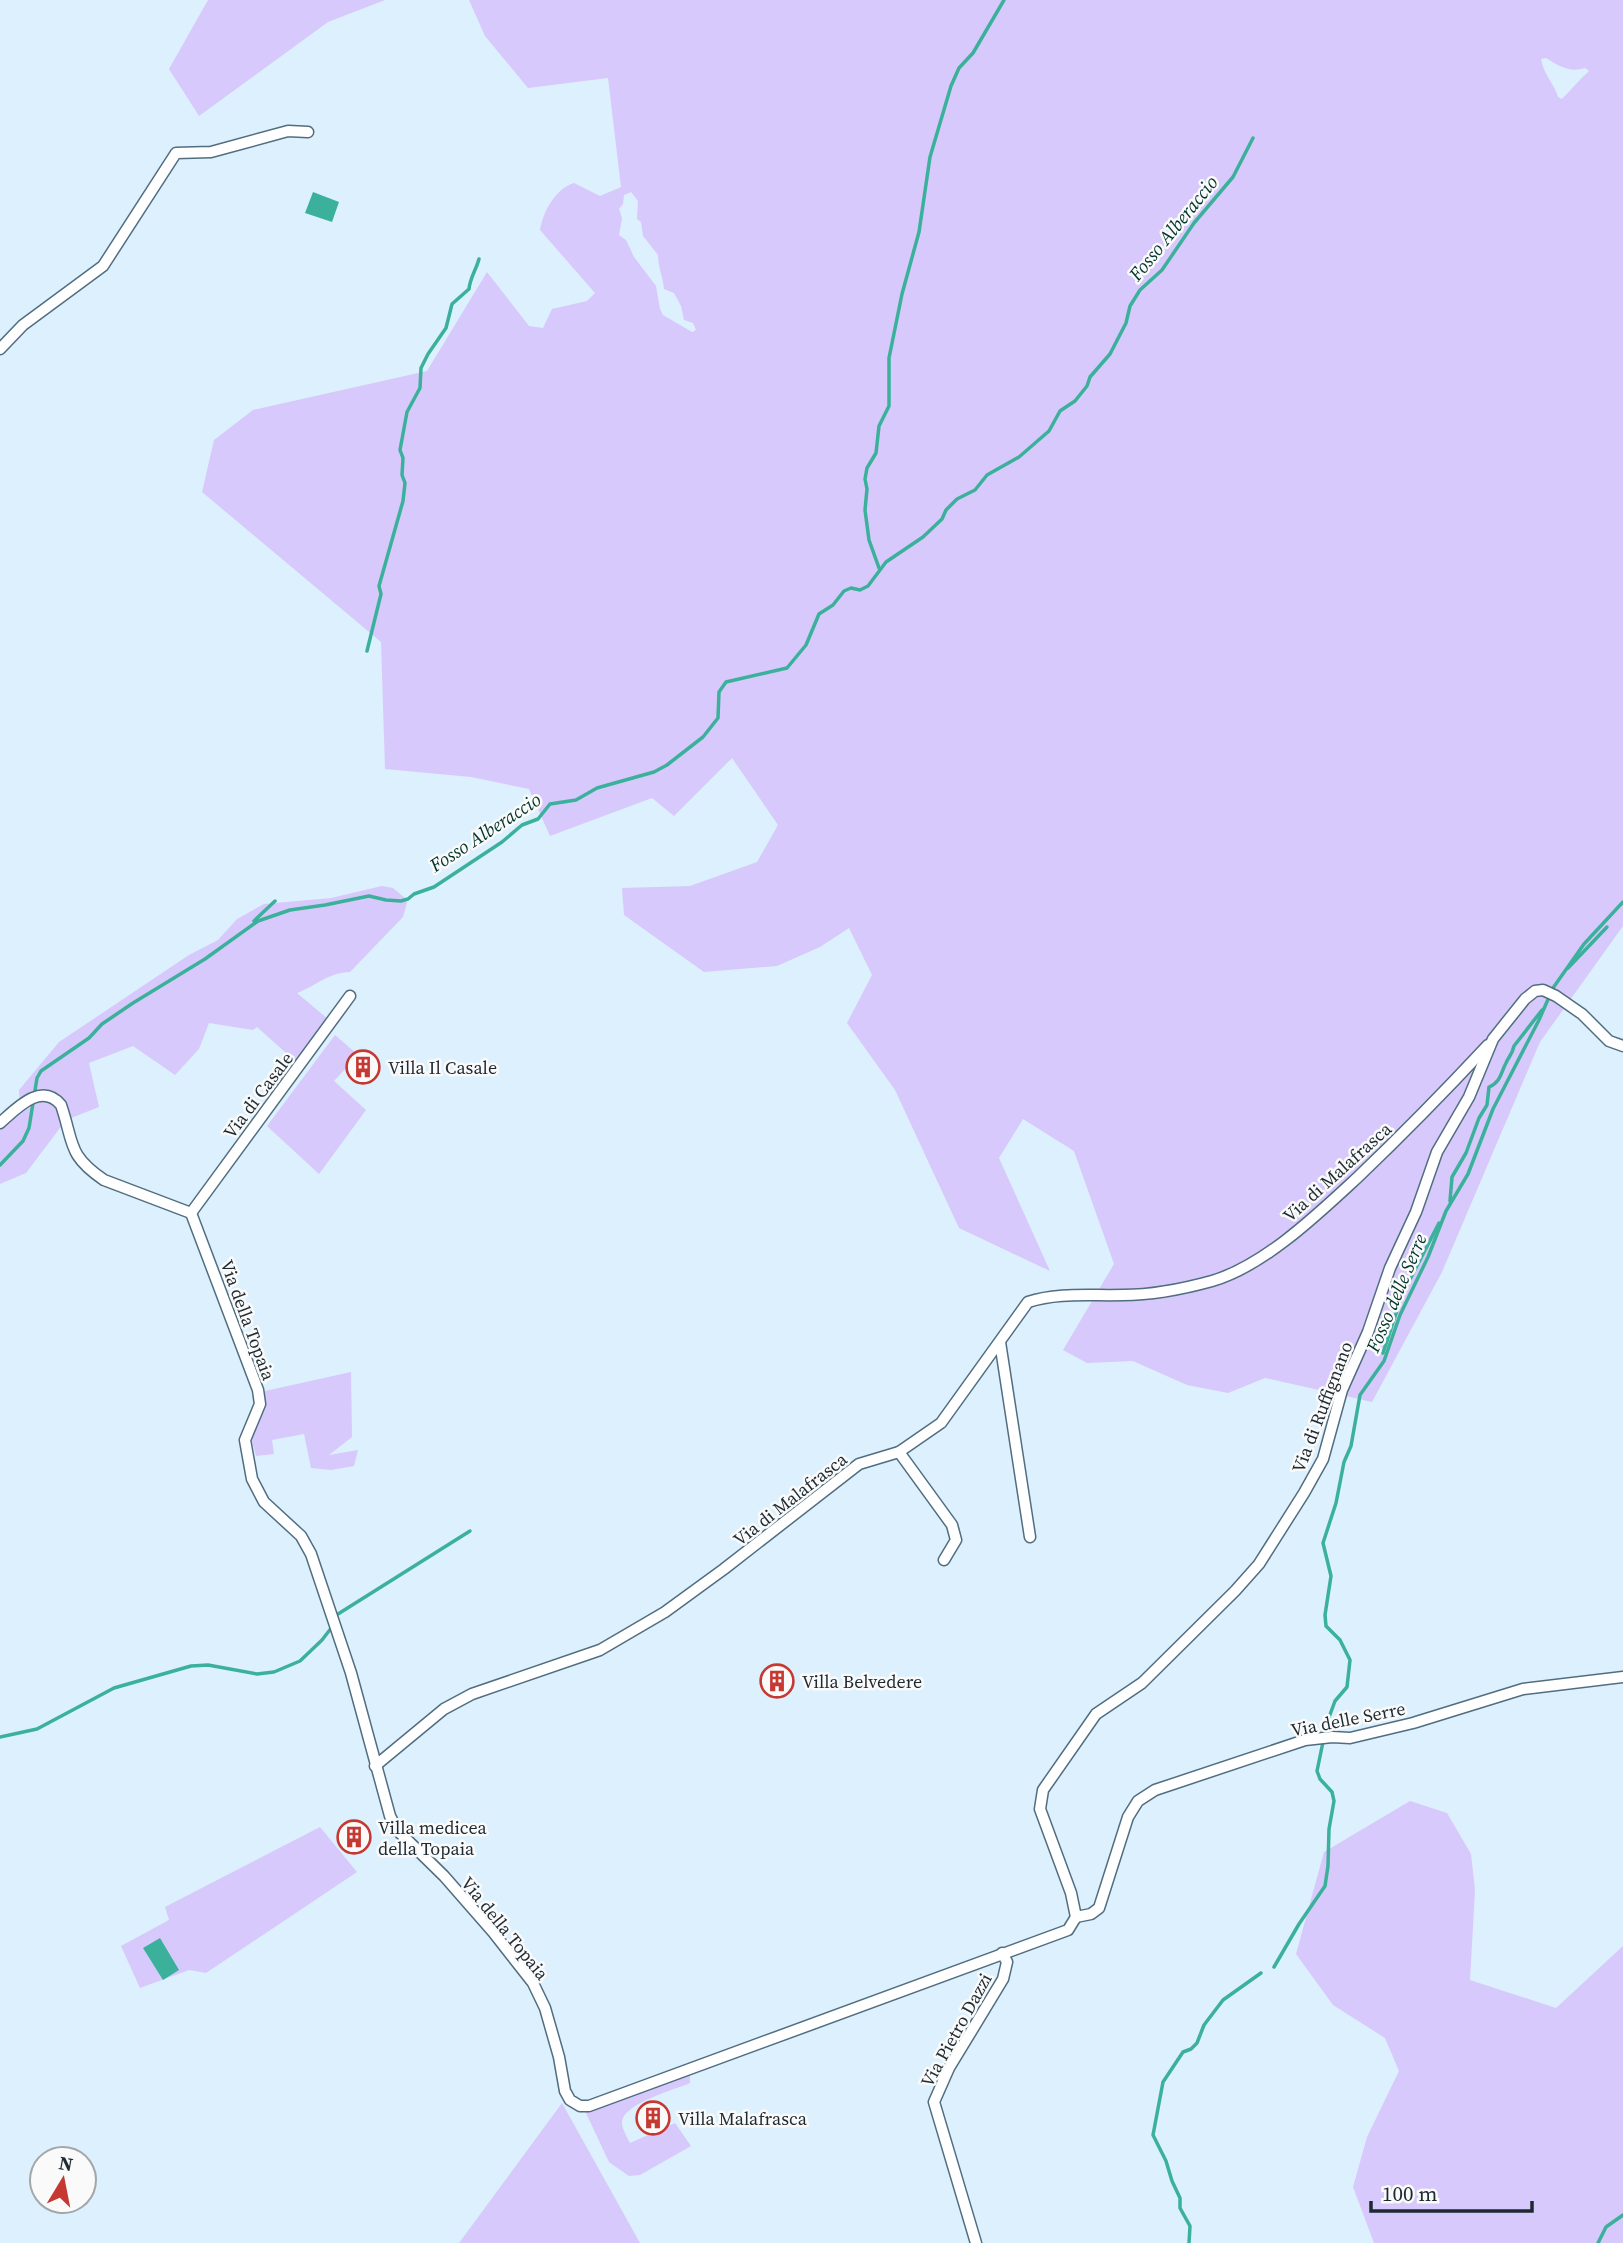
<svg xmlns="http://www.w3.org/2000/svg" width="1623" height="2243" font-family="'Source Serif 4',serif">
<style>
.green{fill:#d7c9fb;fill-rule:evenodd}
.water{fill:#3bb19c}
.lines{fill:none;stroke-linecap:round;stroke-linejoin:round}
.stream{stroke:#3bb19c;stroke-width:3.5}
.minor-casing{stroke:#516d80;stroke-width:13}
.minor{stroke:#fff;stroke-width:10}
.labels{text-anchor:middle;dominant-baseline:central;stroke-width:5;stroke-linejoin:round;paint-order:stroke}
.poi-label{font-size:18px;fill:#1e2a32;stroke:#fafafa;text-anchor:start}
.street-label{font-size:18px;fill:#1e2a32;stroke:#fafafa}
.water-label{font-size:19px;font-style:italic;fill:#00352c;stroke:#fafafa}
</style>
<rect width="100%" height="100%" fill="#ddf0fd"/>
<!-- green -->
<g class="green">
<polygon points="208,0 385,0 328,22 199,116 169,69"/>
<path d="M469,0H1623V926L1540,1042L1442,1272L1372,1402L1265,1378L1228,1393L1187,1385L1133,1361L1087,1363L1063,1350L1114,1264L1074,1151L1023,1119L999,1158L1050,1271L959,1228L895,1090L847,1023L872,975L849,928L820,947L777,966L704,972L624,915L622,888L690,886L757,862L778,825L732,758L674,816L652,798L550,836L529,789L471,777L385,769L381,642L202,492L214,440L253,410L427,371L487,272L529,326L543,328L552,309L587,301L595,293L540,230C543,212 555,189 574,183L600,196L621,187L608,78L528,88L485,36ZM1546,58C1559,66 1570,73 1585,68L1589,71C1579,80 1570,91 1562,99L1558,97C1554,83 1544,76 1541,59ZM631,192L638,201L637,219L641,222L643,236L658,255C658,268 663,276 664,289L674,293L681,306L684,320L693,323L696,330L692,332L663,315L660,309L656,286L634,257L626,240L619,235L622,218L619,209L623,204L624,195Z"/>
<path d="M382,886L393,888L405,898L407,903L403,917L350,972C327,973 318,985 297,993L328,1019L295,1061L257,1027L253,1030L209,1023L199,1049L175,1075L133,1046L89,1063L99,1107L66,1120L26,1173L0,1184V1123L20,1107L19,1090L59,1042L189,955L218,940L237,919L264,904L331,898Z"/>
<polygon points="335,1035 358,1055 334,1081 366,1110 319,1174 267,1126"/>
<polygon points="351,1372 352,1437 329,1455 358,1450 354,1466 331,1470 311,1468 304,1434 272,1440 274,1454 256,1456 252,1441 265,1391"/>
<polygon points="1410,1801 1447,1813 1471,1854 1475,1890 1470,1980 1556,2008 1623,1946 1623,2243 1374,2243 1353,2187 1367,2137 1399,2071 1385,2038 1333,2005 1296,1954 1324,1852"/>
<polygon points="320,1827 357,1872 206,1973 189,1970 140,1988 121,1946 169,1920 165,1907"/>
<path d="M690,2074V2083C674,2090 625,2103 622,2121C621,2127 627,2137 630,2143L675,2123L691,2146L640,2175L629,2176L609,2162L585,2111Z"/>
<polygon points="562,2103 640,2243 459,2243"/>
</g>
<!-- water -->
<g class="water">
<polygon points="313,192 339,202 332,222 305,213"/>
<polygon points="160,1938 179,1970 163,1980 143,1948"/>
</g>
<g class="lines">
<!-- stream -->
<g class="stream">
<polyline points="879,568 869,540 865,510 867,489 865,479 867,468 876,453 879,426 889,406 889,358 902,294 919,232 930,157 951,86 959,68 973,53 1004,0"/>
<path d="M367,651L381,594L379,586L403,501L405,483L402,475L403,458L400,450L407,412L420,388L421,368L428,354L446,328L452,304L469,289C470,278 476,270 479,259"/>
<polyline points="254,921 275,901"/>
<polyline points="1568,968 1607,927"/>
<polyline points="0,1165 23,1141 29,1128 37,1078 41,1071 89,1038 102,1024 133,1003 205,959 258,921 290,910 325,905 369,896 386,900 401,901 408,899 414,894 434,887 502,842 522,825 538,819 550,804 576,800 597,788 654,772 667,765 703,737 718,718 719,692 726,682 787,668 806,645 819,614 833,605 844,591 851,588 860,590 868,586 886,562 923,537 942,519 946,510 957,499 975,490 987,475 1019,457 1049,431 1060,411 1075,401 1087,386 1090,377 1110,354 1126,323 1130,306 1140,290 1162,270 1194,223 1233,177 1253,138"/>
<path d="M1450,1201L1452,1177L1466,1153L1479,1118L1487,1105L1489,1087C1501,1082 1501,1072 1506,1063C1509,1056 1512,1055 1514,1046L1542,1010"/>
<polyline points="1383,1353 1402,1295 1439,1223"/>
<polyline points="338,1614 470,1531"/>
<polyline points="1328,1720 1335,1701 1347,1687 1350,1660 1340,1640 1326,1626 1325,1615 1331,1576 1323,1543 1336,1503 1344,1462 1351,1446 1360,1395 1384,1361 1400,1315 1428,1257 1446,1211 1468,1174 1493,1109 1539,1020 1553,988 1584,944 1623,902"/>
<polyline points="0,1737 37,1729 114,1688 191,1666 208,1665 257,1674 274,1672 300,1661 322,1640 332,1627"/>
<polyline points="1274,1967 1299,1924 1325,1886 1328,1866 1329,1829 1334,1801 1332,1792 1320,1779 1317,1771 1323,1742"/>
<polyline points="1189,2243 1190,2226 1180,2208 1180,2198 1172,2181 1166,2161 1153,2135 1163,2082 1183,2052 1191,2049 1197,2043 1204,2025 1223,2000 1261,1973"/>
<polyline points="1598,2243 1606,2227 1623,2215"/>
</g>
<defs>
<g id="minor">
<polyline points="0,349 23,325 103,266 176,153 211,152 288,131 308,132"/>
<path d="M0,1123C16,1109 41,1081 61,1105C74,1143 67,1155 104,1180L191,1213"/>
<polyline points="191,1213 258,1390 260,1404 245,1440 252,1479 264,1502 301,1536 311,1554 351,1673 390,1816 397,1830 444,1876 493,1932 533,1983 545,2008 559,2057 565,2091 570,2100 580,2106 589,2106 1068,1930 1076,1917 1071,1893 1040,1809 1043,1790 1096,1714 1142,1683 1235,1591 1259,1564 1304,1493 1323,1459 1342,1390 1368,1332 1390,1268 1416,1212 1437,1152 1469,1097 1493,1039 1525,999 1535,991 1543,990 1556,996 1582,1014 1609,1041 1623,1046"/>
<polyline points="191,1213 350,996"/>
<polyline points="1000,1342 1030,1537"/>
<polyline points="899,1452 952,1525 956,1540 944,1560"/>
<path d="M375,1766L444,1709L472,1694L600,1650L665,1612L724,1569L859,1464L899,1452L941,1423L1028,1302C1058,1292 1091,1296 1123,1295C1152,1295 1183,1289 1212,1281C1264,1266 1318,1214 1358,1177C1403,1134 1446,1090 1488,1045"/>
<polyline points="1076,1917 1091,1914 1099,1908 1128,1817 1138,1801 1155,1790 1305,1740 1332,1737 1350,1738 1413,1723 1523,1689 1623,1677"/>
<polyline points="976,2243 934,2102 949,2068 1003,1979 1007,1962 1002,1953"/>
</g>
</defs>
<!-- minor casing -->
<use href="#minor" class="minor-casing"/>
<!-- minor -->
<use href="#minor" class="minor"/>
</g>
<!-- icons -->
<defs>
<symbol id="building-ring" viewBox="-11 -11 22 22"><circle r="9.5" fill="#fafafa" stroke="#c63832" stroke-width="1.5"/><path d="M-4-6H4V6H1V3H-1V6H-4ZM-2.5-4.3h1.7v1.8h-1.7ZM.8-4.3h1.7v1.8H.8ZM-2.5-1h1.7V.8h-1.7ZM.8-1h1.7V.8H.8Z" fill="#c63832"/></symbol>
</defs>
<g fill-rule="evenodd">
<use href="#building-ring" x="344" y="1048" width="38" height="38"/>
<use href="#building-ring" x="758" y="1662" width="38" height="38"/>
<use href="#building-ring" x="335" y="1818" width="38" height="38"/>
<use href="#building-ring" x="634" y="2099" width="38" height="38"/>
</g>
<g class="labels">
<!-- poi labels -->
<g class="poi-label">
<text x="388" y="1067">Villa Il Casale</text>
<text x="802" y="1681">Villa Belvedere</text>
<text x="378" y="1827">Villa medicea<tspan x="378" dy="21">della Topaia</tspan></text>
<text x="678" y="2118">Villa Malafrasca</text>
</g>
<!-- street labels -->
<g class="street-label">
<text transform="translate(258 1095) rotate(-53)">Via di Casale</text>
<text transform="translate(1337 1172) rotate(-42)">Via di Malafrasca</text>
<text transform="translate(248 1320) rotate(70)">Via della Topaia</text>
<text transform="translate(1322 1407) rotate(-69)">Via di Ruffignano</text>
<text transform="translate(790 1499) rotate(-38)">Via di Malafrasca</text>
<text transform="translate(1348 1719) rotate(-11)">Via delle Serre</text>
<text transform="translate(505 1928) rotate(51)">Via della Topaia</text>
<text transform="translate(956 2030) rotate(-61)">Via Pietro Dazzi</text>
</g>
<!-- water labels -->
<g class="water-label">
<text transform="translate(1173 228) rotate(-51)">Fosso Alberaccio</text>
<text transform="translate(485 832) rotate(-33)">Fosso Alberaccio</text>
<text transform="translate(1396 1293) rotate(-67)">Fosso delle Serre</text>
</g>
</g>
<!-- north arrow -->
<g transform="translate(63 2180) rotate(10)"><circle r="33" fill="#fafafa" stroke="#a2a7aa" stroke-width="2"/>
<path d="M0-5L12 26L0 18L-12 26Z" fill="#c63832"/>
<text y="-10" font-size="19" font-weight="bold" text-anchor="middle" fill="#1e2a32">N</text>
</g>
<!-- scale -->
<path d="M1371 2201v10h161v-10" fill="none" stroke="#1e2a32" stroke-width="3.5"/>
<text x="1382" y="2201" font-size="21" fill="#1e2a32" stroke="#fafafa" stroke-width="5" paint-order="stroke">100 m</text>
</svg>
